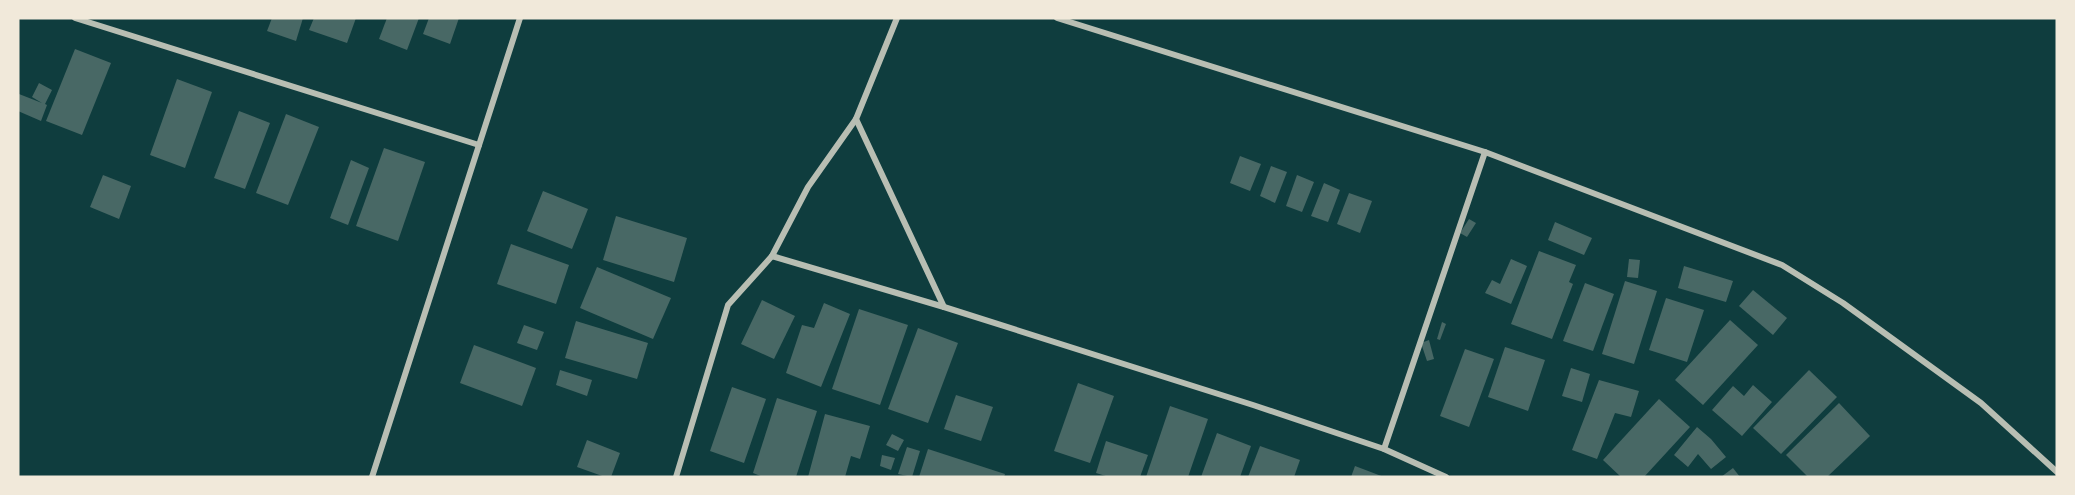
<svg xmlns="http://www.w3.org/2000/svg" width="2075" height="495" font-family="'Source Sans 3',sans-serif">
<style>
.building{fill:#486865}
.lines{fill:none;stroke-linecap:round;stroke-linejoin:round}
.minor{stroke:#b8beb3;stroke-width:6}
</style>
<rect width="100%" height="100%" fill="#0f3d3e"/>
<!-- building -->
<g class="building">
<polygon points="272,18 303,18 296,41 267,31"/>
<polygon points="314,18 356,18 347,43 309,30"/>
<polygon points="387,18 419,18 407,50 379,39"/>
<polygon points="429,18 459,18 450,44 423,34"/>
<polygon points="75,49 111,63 82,135 46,121"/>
<polygon points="177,79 212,92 185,168 150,155"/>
<polygon points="39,83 52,90 45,104 47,105 41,121 18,111 19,94 42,103 32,97"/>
<polygon points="239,111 270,123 245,189 214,178"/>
<polygon points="286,114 319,127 288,205 256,193"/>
<polygon points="384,148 425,162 398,241 356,226"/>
<polygon points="1240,156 1261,164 1250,191 1230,183"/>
<polygon points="351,160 369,168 348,225 330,218"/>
<polygon points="1271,166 1287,172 1275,203 1260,196"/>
<polygon points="103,175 131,186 119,219 90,207"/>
<polygon points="1297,175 1314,182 1302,212 1286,206"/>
<polygon points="1324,183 1340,190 1328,222 1311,216"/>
<polygon points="543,191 588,209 572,249 527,231"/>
<polygon points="1349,193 1372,201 1360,233 1337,224"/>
<polygon points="616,216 687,238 674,282 603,260"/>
<polygon points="1469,219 1476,223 1467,237 1460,233"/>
<polygon points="1555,222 1592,238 1584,255 1548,240"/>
<polygon points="511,244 569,265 556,304 497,284"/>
<polygon points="1539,251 1576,265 1569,282 1573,284 1552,339 1511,324"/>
<polygon points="1511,259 1527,266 1511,304 1485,293 1492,280 1500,284"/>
<polygon points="1629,259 1640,260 1638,278 1627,277"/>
<polygon points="1684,266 1733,281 1726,302 1678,288"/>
<polygon points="597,267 671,298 653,339 580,308"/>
<polygon points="1625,281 1657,291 1634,364 1602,354"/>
<polygon points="1585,283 1614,294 1593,351 1563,341"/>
<polygon points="1753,290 1787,318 1773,335 1739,306"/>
<polygon points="1666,298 1704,310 1687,362 1649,350"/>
<polygon points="762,300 795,316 774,359 741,344"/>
<polygon points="824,303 850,314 821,387 786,373 802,325 814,328"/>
<polygon points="859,309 908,325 880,405 832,389"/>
<polygon points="1730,320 1758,345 1703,405 1675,380"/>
<polygon points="576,321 648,343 637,379 565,358"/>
<polygon points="1442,322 1446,324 1440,340 1437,339"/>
<polygon points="524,325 544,332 537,350 517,343"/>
<polygon points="918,328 958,343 928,423 888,409"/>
<polygon points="1429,340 1434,359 1427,361 1421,343"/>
<polygon points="474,345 536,368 522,406 460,383"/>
<polygon points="1505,347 1545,360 1528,411 1488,397"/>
<polygon points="1465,349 1494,359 1469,427 1440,416"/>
<polygon points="1571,368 1590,374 1582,402 1562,396"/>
<polygon points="560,370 592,380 587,396 556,385"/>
<polygon points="1809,370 1837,397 1781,454 1753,428"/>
<polygon points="1599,380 1639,391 1631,417 1615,413 1597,459 1572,450"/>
<polygon points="1078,383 1114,396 1090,463 1054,451"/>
<polygon points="1753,385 1772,402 1742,436 1712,410 1733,386 1744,396"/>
<polygon points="732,387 766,399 744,463 710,451"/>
<polygon points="956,395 993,407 981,441 944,429"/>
<polygon points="777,398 817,411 796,477 763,477 753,473"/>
<polygon points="1659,399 1690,427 1644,477 1621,477 1603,460"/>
<polygon points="1839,403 1870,436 1827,477 1808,477 1786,455"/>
<polygon points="1170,406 1208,419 1188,477 1146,477"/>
<polygon points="825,414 870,426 860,459 851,456 845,477 808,477"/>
<polygon points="1697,427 1711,439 1726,457 1711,469 1698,454 1688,467 1674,455"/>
<polygon points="1217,433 1251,446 1240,477 1201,477"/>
<polygon points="892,434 904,440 898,451 886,445"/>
<polygon points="587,440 620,453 611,477 605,477 577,467"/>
<polygon points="1106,441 1148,455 1140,477 1109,477 1096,473"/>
<polygon points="1260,446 1300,460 1294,477 1248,477"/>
<polygon points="907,447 920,451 912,477 898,474"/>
<polygon points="928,449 1005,474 1004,477 919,477"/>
<polygon points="882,455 895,458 891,470 880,466"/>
<polygon points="1355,466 1384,477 1351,477"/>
<polygon points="1733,468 1740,477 1721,477"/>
</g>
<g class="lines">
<!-- minor -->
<g class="minor">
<polyline points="75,18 479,145"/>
<polyline points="1057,18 1485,152 1782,265 1843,303 1981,403 2057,472"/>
<polyline points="856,119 944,307"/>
<polyline points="772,256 808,187 856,119 897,18"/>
<polyline points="1384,449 1485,152"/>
<polyline points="372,477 520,18"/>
<polyline points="676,477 728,305 772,256 944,307 1253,405 1384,449 1446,477"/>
</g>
</g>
<!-- border -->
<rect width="2075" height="495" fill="none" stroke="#f1e9da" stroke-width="39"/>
</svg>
